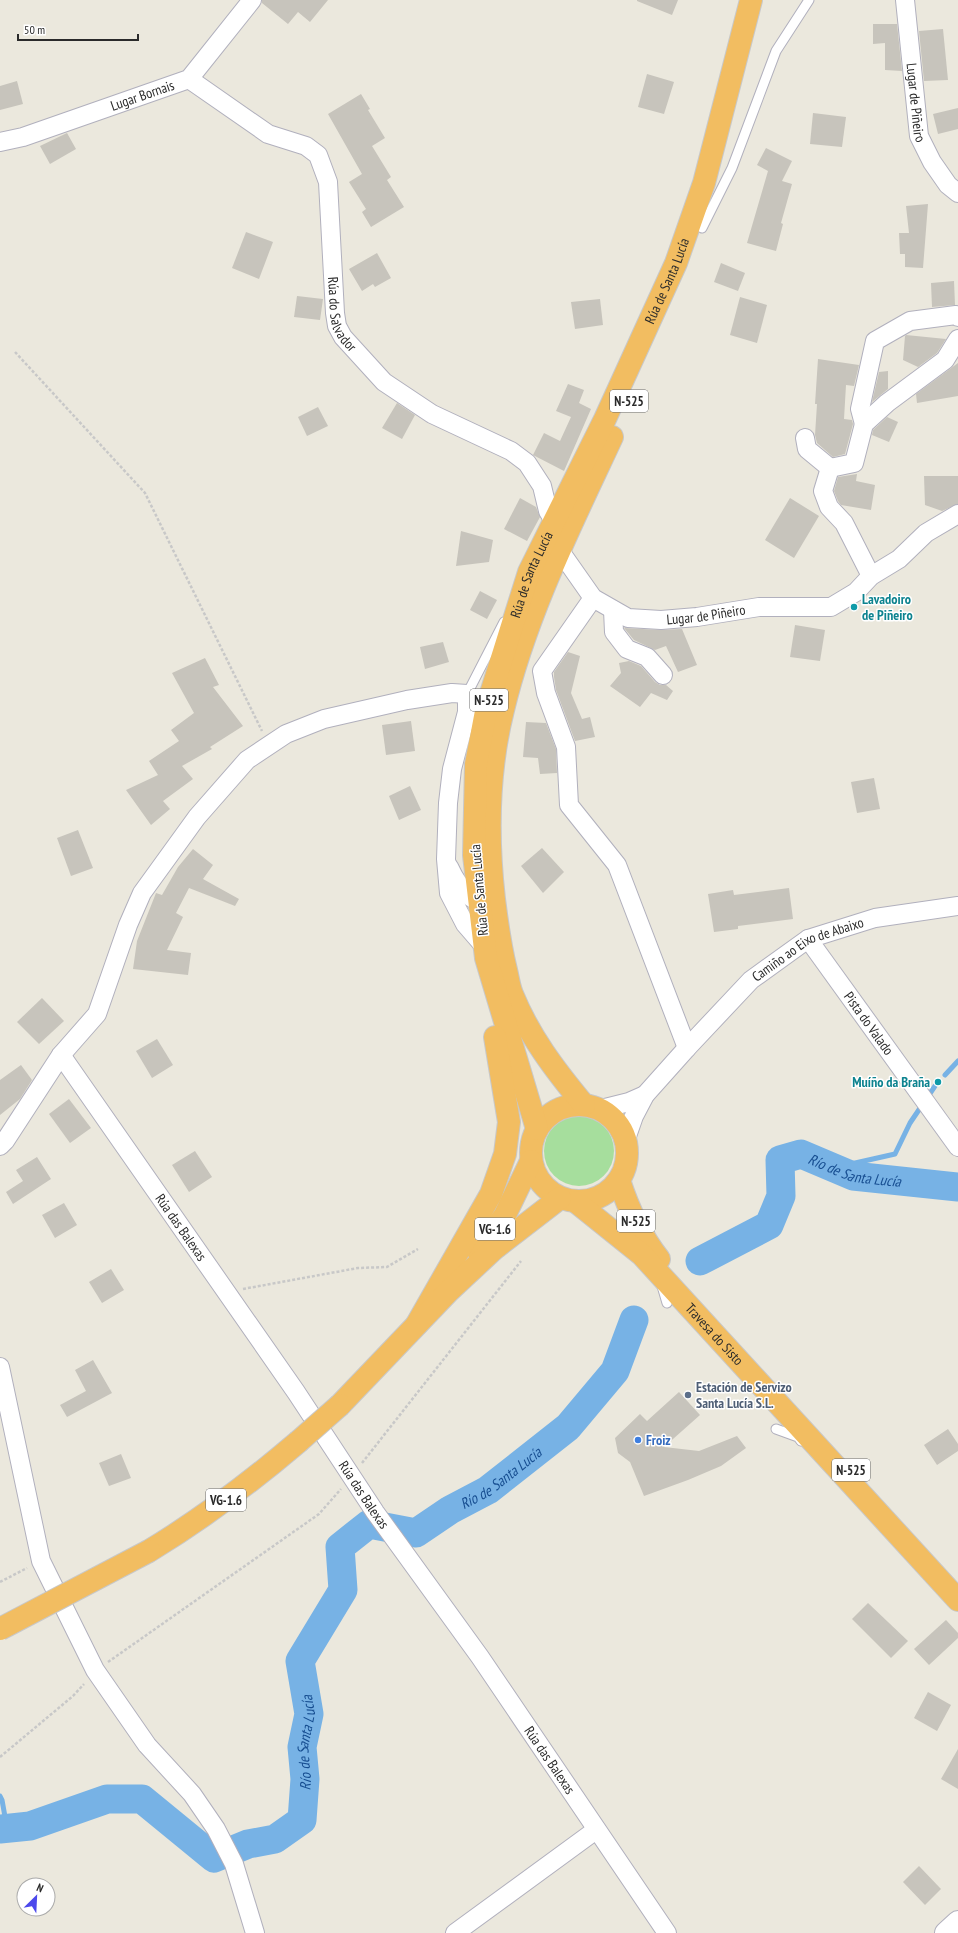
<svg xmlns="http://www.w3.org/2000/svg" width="958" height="1933" font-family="'PT Sans Narrow',sans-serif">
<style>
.green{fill:#a6de9d}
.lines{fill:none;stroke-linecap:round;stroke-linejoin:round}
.stream{stroke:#77b2e5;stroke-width:5}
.river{stroke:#77b2e5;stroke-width:29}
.building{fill:#c7c4bc}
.lane-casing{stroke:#b1b0bd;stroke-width:11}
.street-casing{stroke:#b1b0bd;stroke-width:20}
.secondary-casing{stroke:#b1b0bd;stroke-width:24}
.highway-casing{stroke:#c8c8c8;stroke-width:24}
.path{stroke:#c8c8c8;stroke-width:2.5;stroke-dasharray:3 2;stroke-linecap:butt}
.lane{stroke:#fff;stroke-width:9}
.street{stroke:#fff;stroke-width:18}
.secondary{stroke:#fff;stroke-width:22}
.highway{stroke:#f2bd61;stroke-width:22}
.highway-bridge-casing{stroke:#c8c8c8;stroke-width:24;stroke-linecap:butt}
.highway-bridge{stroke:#f2bd61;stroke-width:22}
.culture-dot{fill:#0f9aa8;stroke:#fff;stroke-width:1.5}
.service-dot{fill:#5c6f8a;stroke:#fff;stroke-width:1.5}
.shop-dot{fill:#3f7fe0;stroke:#fff;stroke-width:1.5}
.labels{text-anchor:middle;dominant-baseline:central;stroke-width:3;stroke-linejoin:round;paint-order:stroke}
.shield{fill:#fff;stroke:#6a6a6a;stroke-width:1}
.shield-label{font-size:13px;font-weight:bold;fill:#2a2a2a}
.street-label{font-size:14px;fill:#2a2a2a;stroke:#fff}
.culture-label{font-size:14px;font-weight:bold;fill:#0d838f;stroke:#fff;text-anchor:start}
.service-label{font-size:14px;font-weight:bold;fill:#4e5e75;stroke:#fff;text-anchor:start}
.shop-label{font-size:14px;font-weight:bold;fill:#366cbe;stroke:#fff;text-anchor:start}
.water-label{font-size:15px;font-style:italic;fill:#174e91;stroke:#fff}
</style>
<rect width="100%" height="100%" fill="#ebe8dd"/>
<!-- green -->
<circle class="green" cx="579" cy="1151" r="35"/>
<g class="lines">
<!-- stream -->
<g class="stream">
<polyline points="945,1075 958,1061"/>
<polyline points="833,1168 895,1154 910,1123 935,1086"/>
<polyline points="0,1796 2,1800 7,1828"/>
</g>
<!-- river -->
<g class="river">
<path id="s1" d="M700,1261L769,1225L781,1196L780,1160L801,1154L853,1176L958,1187"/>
<path id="s2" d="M0,1829L30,1826L107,1799H142L214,1858L248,1844L275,1839L302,1820L305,1779L302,1747L309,1714L300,1661L343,1590L340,1547L369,1524L416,1533L450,1510L488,1490L568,1427L615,1371L634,1320"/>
</g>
</g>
<!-- building -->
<g class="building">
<polygon points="262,0 328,0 310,22 298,12 288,24 262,3"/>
<polygon points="637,0 678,0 672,15 637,1"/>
<polygon points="873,24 897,24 902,71 885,70 885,43 873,44"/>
<polygon points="943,29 948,80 924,81 919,31"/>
<polygon points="647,74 674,82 664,114 638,107"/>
<polygon points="17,81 23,104 0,110 0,86"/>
<polygon points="361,94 370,109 368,110 385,138 372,146 391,177 387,180 404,207 371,227 362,212 366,209 349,182 362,174 328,114"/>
<polygon points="958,108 958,129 938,134 933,114"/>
<polygon points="813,113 846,117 842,147 810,144"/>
<polygon points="67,133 76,149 50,164 40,146"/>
<polygon points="766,148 792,161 782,181 792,184 781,223 783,224 776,251 747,243 768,171 757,165"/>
<polygon points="928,204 923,268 905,267 905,254 900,254 899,233 909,233 906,206"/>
<polygon points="246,232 273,242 259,279 232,268"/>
<polygon points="377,253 391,278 375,287 373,284 362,291 349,269"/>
<polygon points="721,263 745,273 738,291 714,282"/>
<polygon points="954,281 955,305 932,307 931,283"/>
<polygon points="297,296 323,299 320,320 294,317"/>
<polygon points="740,297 767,305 757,343 730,335"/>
<polygon points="600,299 603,325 575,329 571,302"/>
<polygon points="906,335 946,339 937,353 918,367 903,360 905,336"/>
<polygon points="818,359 859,365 854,386 846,385 844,419 852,420 853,424 845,454 833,457 817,443 815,435 817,404 815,404"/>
<polygon points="958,363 958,396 917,403 916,394"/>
<polygon points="888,371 888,389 872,402 879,372"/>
<polygon points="568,384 584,390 579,403 591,409 564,471 533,455 544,433 560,441 571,417 556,411"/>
<polygon points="397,403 415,415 402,439 382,428"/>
<polygon points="318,407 328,426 307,436 298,417"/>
<polygon points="887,417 898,422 889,442 872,435 873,430"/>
<polygon points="857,474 856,481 875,485 871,510 841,505 838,501 834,491 838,477"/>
<polygon points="924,476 958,476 958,504 942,511 925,505"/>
<polygon points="520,498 536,507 540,517 527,541 504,529"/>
<polygon points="790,498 819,516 794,558 765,540"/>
<polygon points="461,531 493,540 489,562 456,566"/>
<polygon points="480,591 497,600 487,619 470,610"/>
<polygon points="795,625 825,630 820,661 790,657"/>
<polygon points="624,628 660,630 682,629 697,665 678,672 666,646 655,650 634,640"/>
<polygon points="443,642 449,662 425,669 420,647"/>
<polygon points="568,652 580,656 571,693 582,719 590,717 595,737 575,741 556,690 554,677 554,672"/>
<polygon points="205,658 219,685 213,687 243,726 210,747 212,749 182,766 193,779 163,801 170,809 151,825 126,790 158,775 149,761 179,741 171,730 194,713 172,673"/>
<polygon points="629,661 641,666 655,682 660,685 666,685 673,691 667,700 651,693 640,707 610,686 621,673 619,663"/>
<polygon points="411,721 415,751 386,755 382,725"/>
<polygon points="526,722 546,723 556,749 557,773 540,774 538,758 523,757"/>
<polygon points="874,778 880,809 857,813 851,782"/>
<polygon points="410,786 421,810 399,820 389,796"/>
<polygon points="78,830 93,868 71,876 57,838"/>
<polygon points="542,848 564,872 543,893 521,866"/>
<polygon points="193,849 213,865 203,879 239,899 235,906 189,888 176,913 183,917 167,950 191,953 188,975 133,969 137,941 156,893 162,895 178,867"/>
<polygon points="789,888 793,919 738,926 738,929 714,932 708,894 733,890 734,895"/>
<polygon points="42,998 64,1021 39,1044 17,1022"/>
<polygon points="157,1039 173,1065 152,1078 136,1051"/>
<polygon points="21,1065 32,1080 20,1099 0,1115 0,1080"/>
<polygon points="69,1099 91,1128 70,1143 49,1114"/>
<polygon points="195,1151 212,1177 189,1192 172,1165"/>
<polygon points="37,1157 51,1179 13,1204 6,1192 23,1181 16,1170"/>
<polygon points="64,1203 77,1225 55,1238 42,1215"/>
<polygon points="111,1269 124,1290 102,1303 89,1282"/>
<polygon points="93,1360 112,1393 67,1417 60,1405 86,1391 75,1370"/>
<polygon points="679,1392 700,1415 664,1447 699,1451 737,1436 746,1448 721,1466 688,1480 644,1496 630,1462 618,1453 615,1438 640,1414 647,1421"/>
<polygon points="948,1429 958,1444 958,1451 937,1465 924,1445"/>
<polygon points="121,1454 131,1478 109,1486 99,1463"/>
<polygon points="868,1603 908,1641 891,1658 852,1619"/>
<polygon points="946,1620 958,1633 958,1638 929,1665 914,1649"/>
<polygon points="928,1692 951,1705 937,1731 914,1718"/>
<polygon points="958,1749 958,1789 941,1779"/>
<polygon points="919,1866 941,1889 925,1905 903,1882"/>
</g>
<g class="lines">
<defs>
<g id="lane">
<polyline points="702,228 732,168 776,51 809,0"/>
<polyline points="467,694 504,622"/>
<polyline points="662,1286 667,1303"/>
<polyline points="776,1429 798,1437 801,1441"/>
</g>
<g id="street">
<path id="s3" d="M905,0L919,136L932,162L948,185L958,193"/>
<path id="s4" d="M189,79L268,134L306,146L318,155L328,182L335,313L337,326L343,337L384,382L432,414L511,451L527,463L542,486L548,511L554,521"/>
<path id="s5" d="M0,142L23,137L189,79L252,0"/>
<polyline points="864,424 860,409 875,341 910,321 956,315 958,317"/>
<polyline points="805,438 807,449 830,468 854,463 864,424 887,403 945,360 958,339"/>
<polyline points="830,468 823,491 829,507 844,523 871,576"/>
<path id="s6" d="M560,551L593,598L628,618L661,620L697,617L759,607H831L856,592L871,576L899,559L926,533L958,514"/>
<polyline points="593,598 542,671 546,693 566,747 569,805 617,865 687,1048"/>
<polyline points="613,610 614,632 627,649 647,657 663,675"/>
<path d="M449,867C454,878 460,888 469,896C475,901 484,902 486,910"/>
<path id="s7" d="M808,939L958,1147"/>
<path id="s8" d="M61,1055L296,1392L375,1512L480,1657L667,1933"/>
<polyline points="601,1109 629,1102 645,1095"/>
<path id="s9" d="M626,1139L634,1116L645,1095L687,1048L751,980L808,939L875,918L958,906"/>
<polyline points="0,1146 5,1141 61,1055 97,1014 128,925 142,893 197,817 247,760 286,734 324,719 407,700 452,693 467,694 467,712 452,769 448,803 446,859 449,893 465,924 484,946"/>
<polyline points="0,1367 41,1561 95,1670 147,1745 192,1794 216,1829 234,1864 255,1933"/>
<polyline points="455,1933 596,1830"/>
</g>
<polyline id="secondary" points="946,1933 958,1922"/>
<g id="highway">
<circle cx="579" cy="1153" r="48"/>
<path d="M584,1105C555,1070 529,1036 512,994C509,987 508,978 506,970C500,946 497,923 494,899C487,837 488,770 503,710C526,614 571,525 612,437"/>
<path id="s10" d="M537,1129L486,958L474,855L476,764L487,706L529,572L605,419L676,263L704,183L751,0"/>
<path d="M619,1180C628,1208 641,1236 659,1259"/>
<path id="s11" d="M576,1202L642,1255L958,1600"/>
<polyline points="478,1251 505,1215 531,1161"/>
<polyline points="417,1324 491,1194 505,1154 509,1122 495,1037"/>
<polyline points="340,1405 449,1291 494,1249 560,1198"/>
<path d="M149,1551C202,1519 251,1482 298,1442"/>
</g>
</defs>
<!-- lane casing -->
<use href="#lane" class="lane-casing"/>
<!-- street casing -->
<use href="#street" class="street-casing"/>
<!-- secondary casing -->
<use href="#secondary" class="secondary-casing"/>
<!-- highway casing -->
<use href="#highway" class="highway-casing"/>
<!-- path -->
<g class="path">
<polyline points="15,352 145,493 262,731"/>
<polyline points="243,1289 358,1268 387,1267 418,1249"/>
<polyline points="362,1463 521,1261"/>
<polyline points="0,1582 27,1568"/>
<polyline points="108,1662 319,1514 341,1489"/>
<polyline points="0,1757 73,1696 84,1684"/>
</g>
<!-- lane -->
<use href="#lane" class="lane"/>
<!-- street -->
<use href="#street" class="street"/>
<!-- secondary -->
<use href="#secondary" class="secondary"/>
<!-- highway -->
<use href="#highway" class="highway"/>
<defs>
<g id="highway-bridge">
<polyline points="298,1442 340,1405"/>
<polyline points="0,1629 149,1551"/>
</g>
</defs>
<!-- highway-bridge casing -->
<use href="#highway-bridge" class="highway-bridge-casing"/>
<!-- highway-bridge -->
<use href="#highway-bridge" class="highway-bridge"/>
</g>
<!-- markers -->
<g class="culture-dot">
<circle cx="854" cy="607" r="4"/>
<circle cx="938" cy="1082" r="4"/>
</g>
<circle class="service-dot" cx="688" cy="1395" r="4"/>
<circle class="shop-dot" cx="638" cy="1440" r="4"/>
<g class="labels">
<!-- shield labels -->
<g class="shield">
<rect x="610" y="390" width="38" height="22" rx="3"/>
<rect x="470" y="689" width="38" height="22" rx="3"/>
<rect x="617" y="1210" width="38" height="22" rx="3"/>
<rect x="475" y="1218" width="40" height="22" rx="3"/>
<rect x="832" y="1459" width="38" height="22" rx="3"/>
<rect x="206" y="1489" width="40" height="22" rx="3"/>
</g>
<g class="shield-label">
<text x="629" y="401">N-525</text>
<text x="489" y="700">N-525</text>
<text x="636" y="1221">N-525</text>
<text x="495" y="1229">VG-1.6</text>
<text x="851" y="1470">N-525</text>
<text x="226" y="1500">VG-1.6</text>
</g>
<!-- street labels -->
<g class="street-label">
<text stroke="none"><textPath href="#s5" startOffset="150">Lugar Bornais</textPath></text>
<text stroke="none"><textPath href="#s3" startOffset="103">Lugar de Piñeiro</textPath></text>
<text stroke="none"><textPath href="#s10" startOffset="895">Rúa de Santa Lucía</textPath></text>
<text stroke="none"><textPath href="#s4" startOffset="314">Rúa do Salvador</textPath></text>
<text stroke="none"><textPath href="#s10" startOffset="571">Rúa de Santa Lucía</textPath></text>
<text stroke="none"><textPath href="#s6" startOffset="176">Lugar de Piñeiro</textPath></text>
<text transform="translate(479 890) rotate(-95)">Rúa de Santa Lucía</text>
<text stroke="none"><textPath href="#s9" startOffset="270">Camiño ao Eixo de Abaixo</textPath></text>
<text stroke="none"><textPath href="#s7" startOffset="104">Pista do Valado</textPath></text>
<text stroke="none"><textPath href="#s8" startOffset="210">Rúa das Balexas</textPath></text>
<text stroke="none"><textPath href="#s11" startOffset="192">Travesa do Sisto</textPath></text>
<text stroke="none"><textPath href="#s8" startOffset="534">Rúa das Balexas</textPath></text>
<text stroke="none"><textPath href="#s8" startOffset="858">Rúa das Balexas</textPath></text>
</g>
<!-- culture labels -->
<g class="culture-label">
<text x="862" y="599">Lavadoiro<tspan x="862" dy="16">de Piñeiro</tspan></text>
<text x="930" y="1082" text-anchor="end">Muíño da Braña</text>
</g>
<!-- service labels -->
<g class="service-label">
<text x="696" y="1387">Estación de Servizo<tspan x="696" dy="16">Santa Lucía S.L.</tspan></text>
</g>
<!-- shop labels -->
<g class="shop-label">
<text x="646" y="1440">Froiz</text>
</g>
<!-- water labels -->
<g class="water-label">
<text stroke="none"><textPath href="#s1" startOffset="224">Río de Santa Lucía</textPath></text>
<text stroke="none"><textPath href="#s2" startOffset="810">Río de Santa Lucía</textPath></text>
<text stroke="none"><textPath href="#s2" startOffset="415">Río de Santa Lucía</textPath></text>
</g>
</g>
<!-- north arrow -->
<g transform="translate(36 1897) rotate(24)"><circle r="19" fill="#ffffff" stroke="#aaaaaa"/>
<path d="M0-3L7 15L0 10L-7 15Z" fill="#4c49ec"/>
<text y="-6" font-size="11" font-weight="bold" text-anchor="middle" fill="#2a2a2a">N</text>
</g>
<!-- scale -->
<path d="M18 34v6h120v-6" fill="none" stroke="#2a2a2a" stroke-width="2"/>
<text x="24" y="34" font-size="12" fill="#2a2a2a" stroke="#ffffff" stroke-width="3" paint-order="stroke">50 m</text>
</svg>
